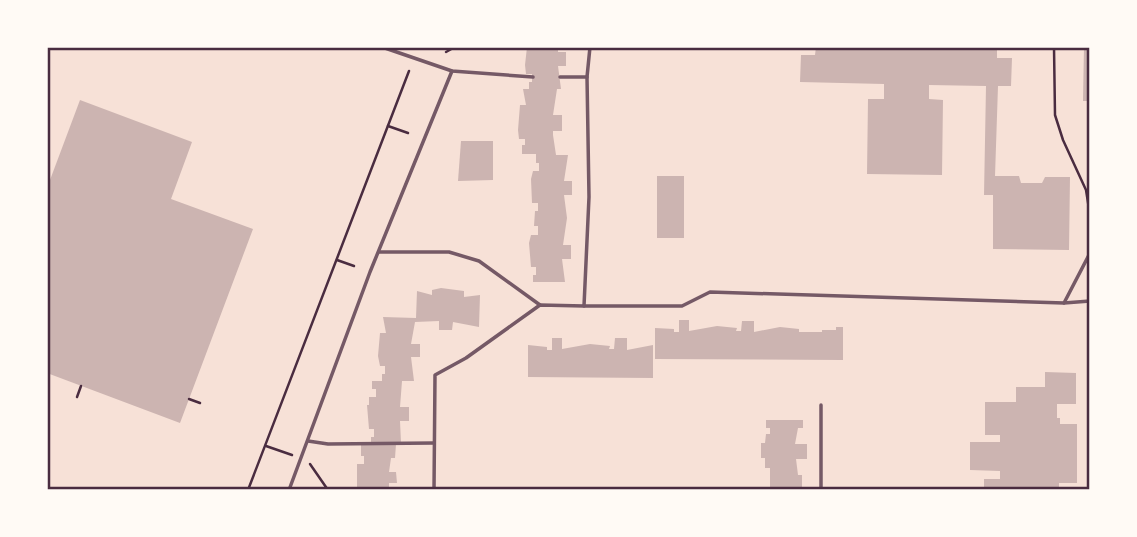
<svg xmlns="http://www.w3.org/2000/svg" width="1137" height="537" font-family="'DM Sans',sans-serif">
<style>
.building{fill:#ccb4b1}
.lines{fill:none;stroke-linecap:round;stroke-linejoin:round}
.path{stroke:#4a2c40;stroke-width:2.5}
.service{stroke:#755966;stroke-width:3.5}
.neatline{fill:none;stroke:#4a2c40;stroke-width:2.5}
</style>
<rect width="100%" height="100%" fill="#f7e1d7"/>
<!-- building -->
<g class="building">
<polygon points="527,47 558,47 558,52 566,52 566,66 558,66 561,89 557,89 553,115 562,115 562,131 553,131 553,135 556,155 568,155 564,181 572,181 572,195 564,195 567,218 563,245 571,245 571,259 562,259 565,282 533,282 533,275 536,275 536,267 531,267 529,243 531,235 538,235 538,226 534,226 535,211 538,211 538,203 532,203 531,179 533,171 539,171 539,163 536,163 536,154 522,154 522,145 525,145 525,139 519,139 518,130 520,105 526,105 523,89 529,89 529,82 532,82 532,74 526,74 525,65"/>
<polygon points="816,47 997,47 997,58 1012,58 1011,86 998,86 995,176 1019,176 1021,183 1042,183 1045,177 1070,177 1069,250 993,249 993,195 984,195 986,86 929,85 929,99 943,100 942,175 867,174 868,99 884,99 884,84 800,82 801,55 815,55"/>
<polygon points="1084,47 1090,47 1090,101 1083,101"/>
<polygon points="80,100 192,142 171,199 253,229 180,423 47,373 47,188"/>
<polygon points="461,141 493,141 493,180 458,181"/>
<rect x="657" y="176" width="27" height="62"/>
<polygon points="441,288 464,291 464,297 480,295 479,327 453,322 452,330 439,330 439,321 415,322 411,344 420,344 420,357 411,357 414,381 402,381 400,407 409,407 409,421 400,421 401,443 371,443 371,437 374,437 374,429 369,429 367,405 369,405 369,397 376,397 376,389 372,389 372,381 382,381 382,374 385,374 385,366 380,366 378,356 380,333 386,333 383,317 416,318 417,291 432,295 432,290"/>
<polygon points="679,320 689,320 689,331 717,326 737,328 736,331 741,331 742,321 754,321 754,332 780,327 799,329 799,332 822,332 822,330 836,330 836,327 843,327 843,360 655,359 655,328 674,329 674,332 679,332"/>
<polygon points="552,338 562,338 562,349 590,344 610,346 609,349 614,349 615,338 627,338 627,350 653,345 653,378 528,377 528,345 547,347 547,350 552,350"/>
<polygon points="1045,372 1076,373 1076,404 1057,404 1057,418 1060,418 1060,424 1077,424 1077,483 1059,483 1059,490 984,490 984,479 1000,479 1000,471 970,470 970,442 1000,442 1000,435 985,435 985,402 1016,402 1016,387 1045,387"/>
<polygon points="766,420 803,420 803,428 798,428 795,444 807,444 807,459 796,459 798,475 802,475 802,490 770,490 770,468 765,468 765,458 761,458 761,443 765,443 766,434 770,434 770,428 766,428"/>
<polygon points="361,444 396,444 395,458 391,458 389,472 396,472 397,483 389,483 389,490 357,490 357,464 364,464 364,456 361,456"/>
</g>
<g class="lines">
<!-- path -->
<g class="path">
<polyline points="1054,47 1055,115 1063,140 1086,190 1090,215"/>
<polyline points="446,52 455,47"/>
<polyline points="388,126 408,133"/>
<polyline points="337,260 354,266"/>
<polyline points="77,397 81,386"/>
<polyline points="189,399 200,403"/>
<polyline points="266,446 292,455"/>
<polyline points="310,464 328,490"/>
<polyline points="248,490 409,71"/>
</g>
<!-- service -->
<g class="service">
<polyline points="382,47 452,71 533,77"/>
<polyline points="47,49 51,47"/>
<polyline points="560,77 587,77 590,47"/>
<polyline points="379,252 449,252 479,261 540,305"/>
<polyline points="1064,303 1090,253"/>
<polyline points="584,306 682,306 710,292 1064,303 1090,301"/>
<polyline points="821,405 821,490"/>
<polyline points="308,441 328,444 434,443"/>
<polyline points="289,490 370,272 452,71"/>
<polyline points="434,490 435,375 466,358 540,305 584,306 589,197 587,77"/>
</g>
</g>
<!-- border -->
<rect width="1137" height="537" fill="none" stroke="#fffaf5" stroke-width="98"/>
<rect x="49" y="49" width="1039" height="439" class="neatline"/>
</svg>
